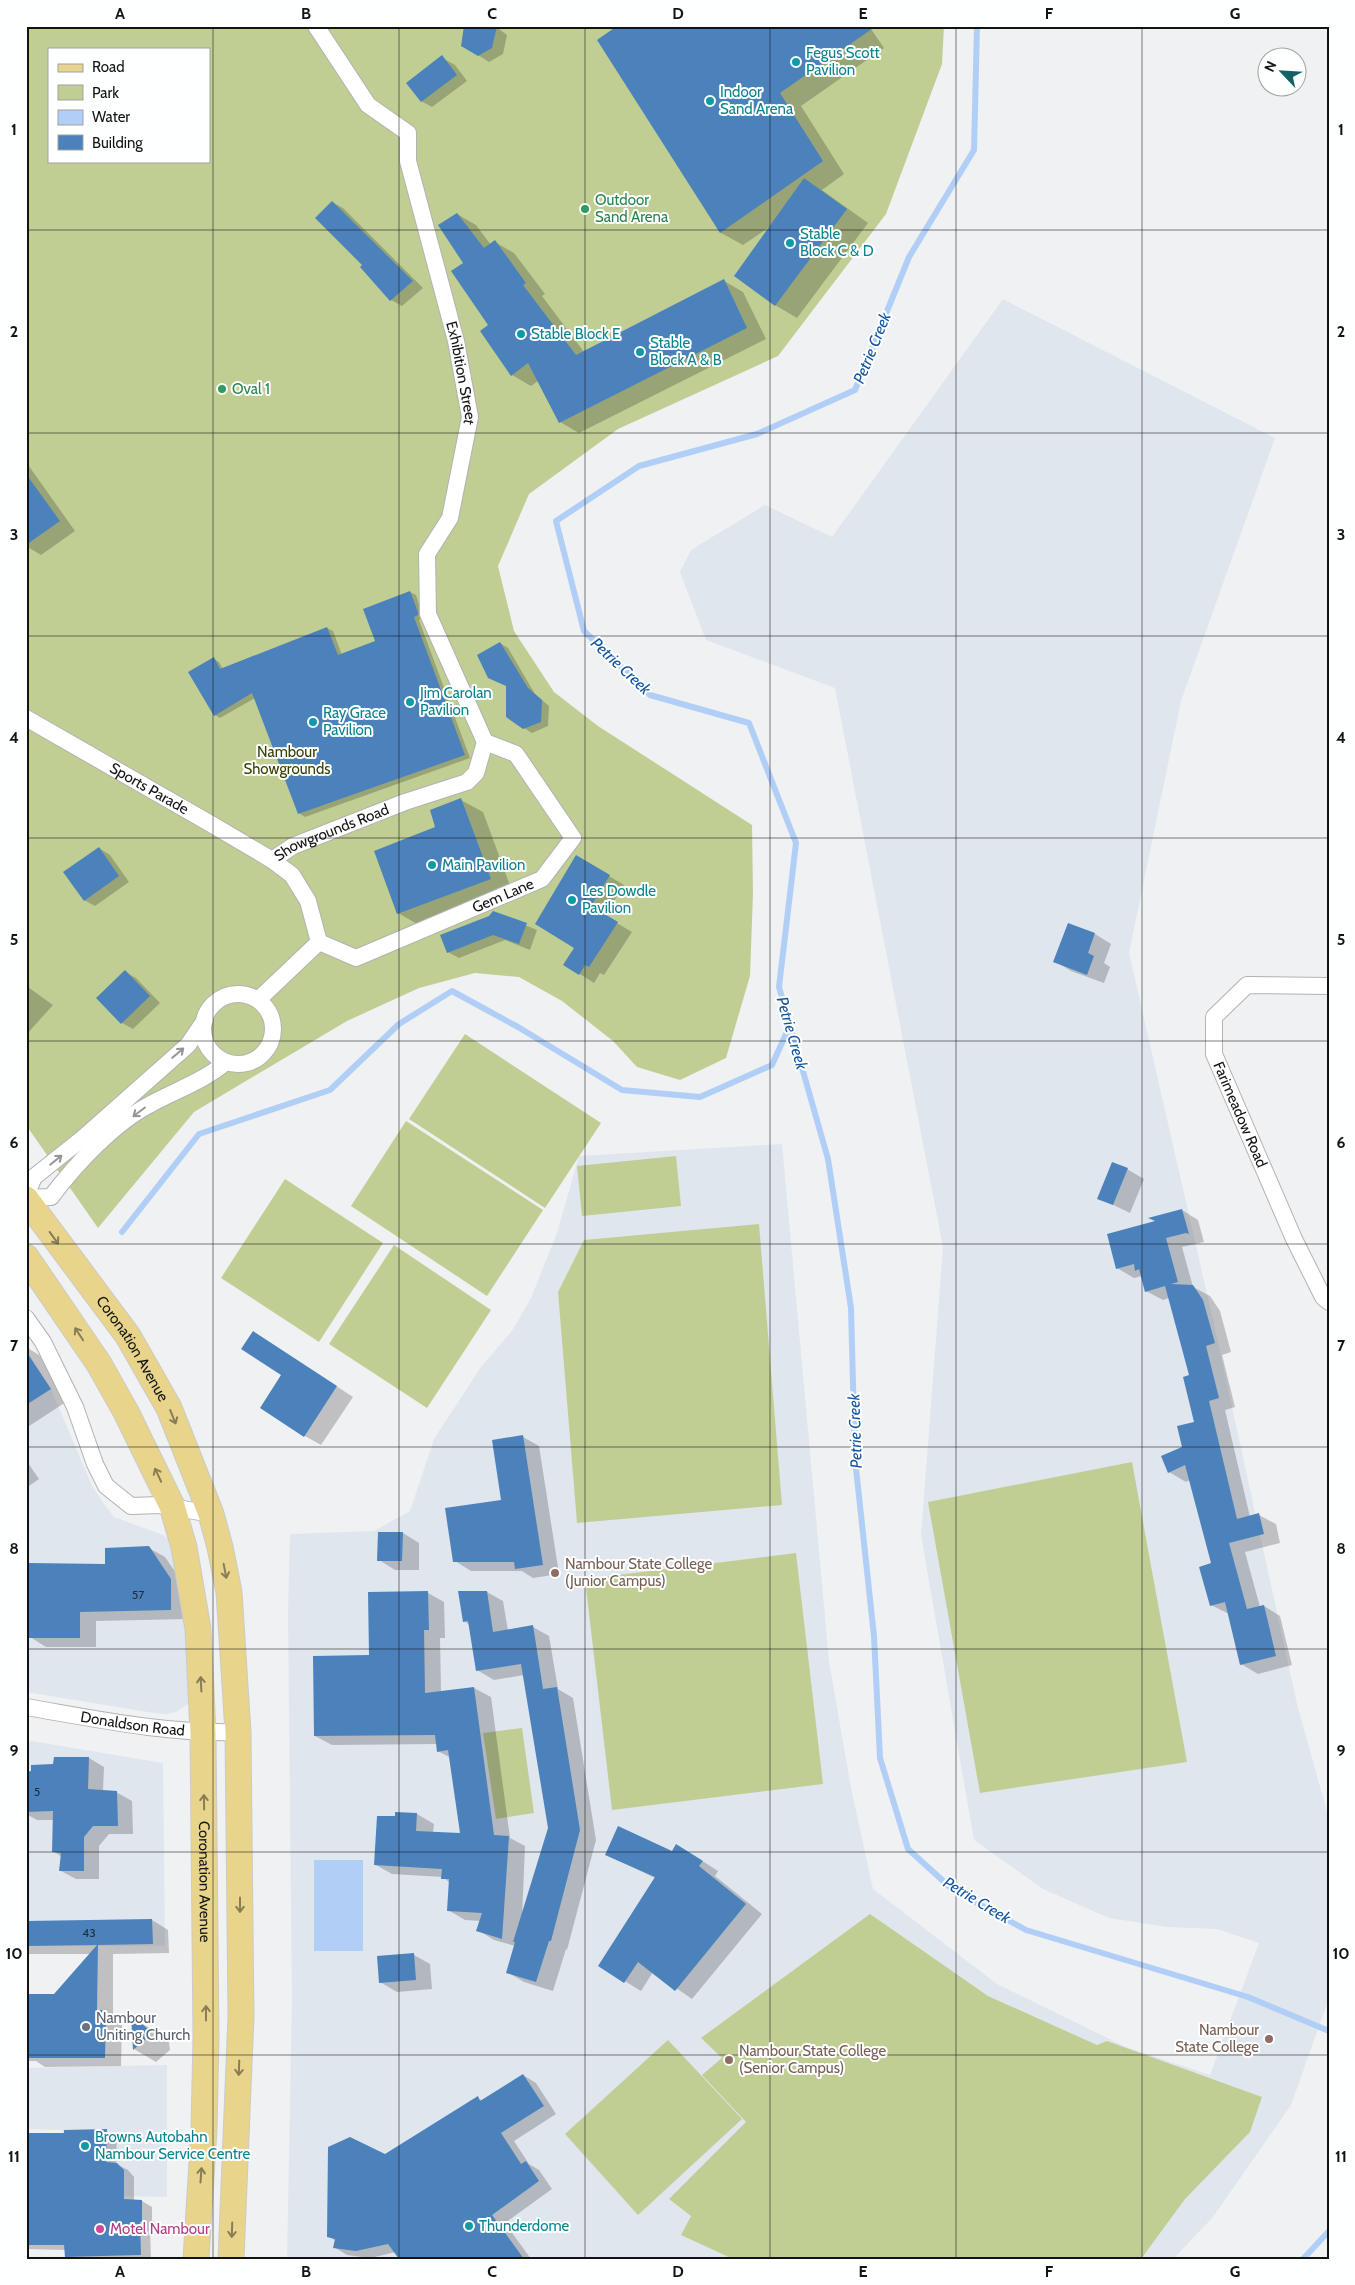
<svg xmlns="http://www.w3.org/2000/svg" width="1355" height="2285" font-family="Cabin,sans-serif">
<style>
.built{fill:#e0e6ee}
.green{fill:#c0ce94;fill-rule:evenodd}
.water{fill:#b1cff6}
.shadow{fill:#0003}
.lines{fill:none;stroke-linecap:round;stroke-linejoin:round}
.stream{stroke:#b1cff6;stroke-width:6}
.building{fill:#4c82bc}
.street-casing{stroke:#b1b2b3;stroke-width:18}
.primary-casing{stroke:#cbcbcb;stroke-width:27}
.street{stroke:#fff;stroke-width:16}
.primary{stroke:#e9d48b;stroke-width:25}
.oneway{stroke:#949595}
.oneway2{stroke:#887d55}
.grid{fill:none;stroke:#121313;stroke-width:1;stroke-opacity:0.55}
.culture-dot{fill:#0f9aa8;stroke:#feffff;stroke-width:2}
.leisure-dot{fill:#2e9e5b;stroke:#feffff;stroke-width:2}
.education-dot{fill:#8d6e63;stroke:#feffff;stroke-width:2}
.worship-dot{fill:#6b7280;stroke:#feffff;stroke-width:2}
.hotel-dot{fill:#d1479c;stroke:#feffff;stroke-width:2}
.labels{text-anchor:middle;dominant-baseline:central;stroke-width:4;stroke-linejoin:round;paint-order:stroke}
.number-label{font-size:12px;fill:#202f3d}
.culture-label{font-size:15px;fill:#0d838f;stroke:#feffff;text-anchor:start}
.leisure-label{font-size:15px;fill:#27864d;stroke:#feffff;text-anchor:start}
.street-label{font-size:15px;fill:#121313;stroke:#feffff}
.park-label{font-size:15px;fill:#353f00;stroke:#feffff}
.education-label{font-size:15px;fill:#785e54;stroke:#feffff;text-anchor:start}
.worship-label{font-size:15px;fill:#5b616d;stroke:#feffff;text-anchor:start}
.hotel-label{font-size:15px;fill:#b23c85;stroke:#feffff;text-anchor:start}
.water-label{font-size:16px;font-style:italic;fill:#12549f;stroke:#feffff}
.neatline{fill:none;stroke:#121313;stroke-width:2}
.grid-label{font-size:16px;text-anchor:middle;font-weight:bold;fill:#121313}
</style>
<rect width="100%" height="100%" fill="#f0f1f3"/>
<!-- built -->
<g class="built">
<polygon points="1003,299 1275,438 1181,701 1129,953 1213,1320 1297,1704 1329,1819 1329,1998 1291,2105 1213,2217 1173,2259 287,2259 292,2002 288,1612 290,1534 374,1531 410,1511 434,1439 481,1367 512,1331 531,1298 557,1233 579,1156 782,1144 829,1661 851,1788 873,1889 997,1984 1126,2047 1210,2075 1259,1943 1217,1929 1167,1927 1109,1918 1043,1889 974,1840 921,1535 943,1247 835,688 706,640 680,572 691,550 765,505 832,537"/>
<polygon points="26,1351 51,1389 92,1486 104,1504 114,1517 163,1535 171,1541 180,1556 192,1694 188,1704 176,1712 167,1714 154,1713 26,1692"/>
<polygon points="26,1740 163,1763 165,1946 26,1946"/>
<polygon points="167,2065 167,2197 64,2195 62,2130 26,2129 26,2068"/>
</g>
<!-- green -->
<g class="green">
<path d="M26,26H944L942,64L886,214L778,356L618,429L529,494L498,566L514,631L554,692L598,726L752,825L753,894L750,976L726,1058L680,1080L637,1067L613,1041L562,1001L519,977L475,973L419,988L347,1021L194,1112L98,1228L26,1125ZM49,49H209V161H49Z"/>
<polygon points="465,1034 601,1123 545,1208 409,1119"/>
<polygon points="406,1121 543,1210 487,1296 351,1206"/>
<polygon points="676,1156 681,1206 582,1216 577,1166"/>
<polygon points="285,1179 383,1243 319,1342 221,1278"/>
<polygon points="759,1224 782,1505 577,1523 558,1292 584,1240"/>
<polygon points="394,1245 491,1310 427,1408 329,1344"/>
<polygon points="1132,1462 1187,1762 980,1793 928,1502"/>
<polygon points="796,1553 823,1784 612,1810 585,1579"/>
<polygon points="522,1728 534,1813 496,1819 483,1733"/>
<polygon points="870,1914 988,1996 1097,2045 1107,2041 1262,2097 1250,2132 1185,2199 1141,2259 733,2259 681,2235 691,2216 669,2199 746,2122 702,2075 722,2058 701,2038"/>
<polygon points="668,2040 742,2119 638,2215 565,2134"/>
</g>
<!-- water -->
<rect class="water" x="314" y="1860" width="49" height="91"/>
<!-- shadow -->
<g class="shadow">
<polygon points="495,26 507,35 503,54 489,62 478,55"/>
<polygon points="869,26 884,48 801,106 844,174 822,190 868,223 797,318 775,305 771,226 743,245 721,233 598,40"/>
<polygon points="444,59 455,65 467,81 432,107 421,101"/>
<polygon points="332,202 343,208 423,288 402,306 391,300 363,265"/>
<polygon points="457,214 476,225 491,245 495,242 514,253 545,294 542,296 584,352 724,281 743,292 766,339 579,433 560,422 538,381 531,386 512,375 465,263"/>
<polygon points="26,462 75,531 41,555 26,546"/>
<polygon points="410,592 416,595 423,617 419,620 470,758 305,817 299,813 255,698 220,718 215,715 214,659 219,662 223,669 327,628 333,631 342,655 376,642"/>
<polygon points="500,643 508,648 535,694 549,706 548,726 532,733 524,728 507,686"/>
<polygon points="461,800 483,812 512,891 419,925 398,913 437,828"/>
<polygon points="99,848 110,855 129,882 95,906 84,900"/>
<polygon points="577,857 624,885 605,916 632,932 604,975 600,973 594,983 564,964 575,947"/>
<polygon points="494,912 537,930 530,950 505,940 459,958 448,952"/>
<polygon points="1068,924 1095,934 1111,944 1104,963 1110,967 1104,983 1071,971 1055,961"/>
<polygon points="125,972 136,978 160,1003 133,1029 122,1023"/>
<polygon points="28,987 53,1005 26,1035 26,989"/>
<polygon points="1127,1169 1144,1179 1130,1213 1099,1198"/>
<polygon points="1182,1210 1198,1220 1204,1242 1182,1247 1193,1287 1210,1296 1220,1311 1231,1352 1222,1355 1235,1407 1225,1410 1250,1517 1259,1515 1276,1524 1280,1543 1245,1552 1260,1607 1264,1606 1280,1616 1292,1665 1258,1674 1241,1664 1229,1614 1211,1605 1213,1564 1190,1480 1186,1482 1169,1472 1196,1423 1190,1376 1169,1298 1163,1300 1146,1291 1142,1276 1134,1278 1117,1268 1157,1222"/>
<polygon points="269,1342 353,1397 321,1445 305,1436"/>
<polygon points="26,1347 39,1355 69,1400 26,1428"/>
<polygon points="523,1437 539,1446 559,1574 533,1578 522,1571 471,1571 455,1561 502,1501"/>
<polygon points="26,1460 39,1479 26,1488"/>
<polygon points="403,1533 419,1543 419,1570 395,1570 379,1560"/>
<polygon points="149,1548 165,1557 187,1589 187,1619 96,1621 96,1647 46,1647 30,1637 106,1566"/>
<polygon points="487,1592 503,1601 508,1631 533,1627 549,1636 558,1689 573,1698 596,1840 567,1950 566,1949 553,1991 524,1982 507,1972 515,1946 494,1940 478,1930 481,1921 465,1920 448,1910 450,1883 443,1877 392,1874 376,1865 396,1818 397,1813 417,1814 434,1824 433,1833 461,1834 451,1758 438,1751 437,1744 332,1745 315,1736 370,1657 428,1593 444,1602 445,1638 440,1638 441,1692 474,1688 491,1697 510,1838 525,1846 522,1918 549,1828 524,1675 494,1680 477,1670 470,1625 464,1621"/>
<polygon points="89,1758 104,1767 103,1791 116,1792 132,1801 133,1834 109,1834 99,1846 99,1879 76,1879 61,1871 62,1857 53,1851 54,1820 37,1820 26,1814 26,1773"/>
<polygon points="672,1852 693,1855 718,1871 715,1876 762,1914 692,1999 653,1972 641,1991 600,1966 655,1878 607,1855"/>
<polygon points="152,1920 168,1930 169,1953 113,1954 113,2017 122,2025 121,2066 45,2067 36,2061 26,2061 26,1996 55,1995 91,1954 28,1954 26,1953 26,1922"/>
<polygon points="414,1955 430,1964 432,1989 397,1992 380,1982"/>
<polygon points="132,2018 153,2030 169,2042 170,2050 156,2062 134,2049"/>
<polygon points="523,2075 536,2083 556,2114 514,2141 529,2164 539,2170 552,2189 505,2223 531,2259 401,2259 396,2252 370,2258 347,2255 334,2247 336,2241 328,2236 385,2156 478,2098 483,2101"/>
<polygon points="106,2131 117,2136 116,2164 128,2170 134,2177 134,2201 142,2201 152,2207 152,2227 150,2227 151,2259 71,2259 66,2256 65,2250 26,2249 26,2134 66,2134"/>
</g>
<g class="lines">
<!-- stream -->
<g class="stream">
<polyline points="977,26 974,150 909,257 855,390 757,434 639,466 556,521 584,631 650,695 749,723 796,843 779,987 828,1159 851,1308 855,1459 874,1636 880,1758 908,1849 952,1889 1026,1930 1248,1997 1329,2031"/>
<polyline points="122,1232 199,1134 330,1090 399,1024 452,991 518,1027 622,1090 700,1097 772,1065 790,1025"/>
<polyline points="1303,2259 1329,2231"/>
</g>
</g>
<!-- building -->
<g class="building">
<polygon points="464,26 497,26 492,48 478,56 461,46"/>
<polygon points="617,26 876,26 780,93 823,161 720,233 597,40"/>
<polygon points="442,55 457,75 421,102 406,83"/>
<polygon points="804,178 847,209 775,306 734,276"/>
<polygon points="332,201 413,281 390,301 360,267 362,265 315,218"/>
<polygon points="457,213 484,248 495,240 526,283 523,285 576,355 724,279 747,328 559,423 528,363 511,376 480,331 488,325 451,271 463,263 438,225"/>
<polygon points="26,474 60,521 26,545"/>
<polygon points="410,591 418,612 418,615 414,617 465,755 298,814 252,693 214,716 188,672 214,657 220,669 327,627 338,655 375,641 363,609"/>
<polygon points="500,642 528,688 542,700 541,722 523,729 506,717 506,686 488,678 477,655"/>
<polygon points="461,798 491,879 397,914 374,851 435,827 430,810"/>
<polygon points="99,847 119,876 84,901 63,872"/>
<polygon points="576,855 610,875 591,906 618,922 589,967 585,965 579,975 563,965 574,948 535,924"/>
<polygon points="493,911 527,923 519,944 493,935 447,953 440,935 489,916"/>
<polygon points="1068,923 1095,933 1088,953 1094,956 1087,975 1053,962"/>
<polygon points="125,970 150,996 121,1024 96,998"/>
<polygon points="1112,1162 1128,1168 1113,1205 1097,1199"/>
<polygon points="1182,1209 1189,1234 1186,1233 1166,1238 1178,1282 1171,1284 1193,1285 1203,1300 1215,1343 1206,1346 1219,1398 1209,1401 1237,1519 1259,1513 1264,1534 1229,1543 1247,1609 1264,1605 1276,1656 1240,1665 1225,1602 1210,1606 1199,1567 1211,1563 1185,1465 1168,1473 1161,1456 1182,1447 1177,1426 1194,1422 1183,1377 1189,1375 1165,1286 1145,1292 1139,1269 1135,1271 1134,1264 1116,1269 1107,1234 1155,1221 1148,1218"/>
<polygon points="253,1331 337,1386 304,1437 260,1408 281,1375 241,1349"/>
<polygon points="26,1351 51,1389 26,1405"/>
<polygon points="523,1435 543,1565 515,1569 514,1562 453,1562 445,1508 501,1500 492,1440"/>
<polygon points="378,1532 403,1532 402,1561 377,1561"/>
<polygon points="149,1546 171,1579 171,1610 80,1612 80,1638 28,1638 29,1563 105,1564 105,1548"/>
<polygon points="428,1591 429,1630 424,1630 425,1693 474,1687 494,1835 509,1836 502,1939 476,1931 482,1913 447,1911 449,1879 441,1879 442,1869 374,1865 377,1816 395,1816 395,1812 417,1813 416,1831 460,1833 448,1750 437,1752 435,1735 314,1736 313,1656 369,1655 368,1592"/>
<polygon points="458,1591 487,1591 493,1632 533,1625 543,1689 557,1687 580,1830 551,1941 549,1941 536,1982 506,1973 515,1942 513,1942 548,1828 521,1664 476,1671 468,1621 463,1622"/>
<polygon points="54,1757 89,1757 88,1789 117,1791 118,1826 93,1826 84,1837 84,1871 59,1871 61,1853 52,1852 53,1811 26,1812 26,1772 31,1771 31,1765 53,1764"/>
<polygon points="618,1826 672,1851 676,1844 703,1861 699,1866 746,1904 675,1991 638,1962 624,1983 598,1966 655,1877 605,1855"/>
<polygon points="152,1919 153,1944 98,1945 97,2010 104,2010 103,2014 106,2014 105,2058 28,2058 26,1994 54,1994 97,1945 26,1946 26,1921"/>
<polygon points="414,1953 416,1980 379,1983 377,1956"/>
<polygon points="131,2015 148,2029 148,2037 133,2050"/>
<polygon points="523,2074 544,2106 501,2133 521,2164 526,2161 539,2181 492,2215 524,2259 399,2259 388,2244 356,2251 333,2248 335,2239 327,2237 328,2147 350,2137 385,2154 478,2096 480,2101"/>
<polygon points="107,2129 106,2162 117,2163 124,2170 124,2199 142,2200 142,2222 140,2222 141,2255 65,2257 64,2245 26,2245 26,2133 64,2133 64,2130"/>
</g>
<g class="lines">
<defs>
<g id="street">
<path id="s1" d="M316,26L368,105L408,133V161L456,341L470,417L450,518L427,554L428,614L485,742"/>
<path id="s2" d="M26,718L211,824L272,860L292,875L308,901L319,942L258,1000"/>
<path id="s3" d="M272,860L293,846L405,802L467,782L476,773L485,742"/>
<path id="s4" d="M319,942L356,958L542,879L573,838L516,754L485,742"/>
<path id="s5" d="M1329,986L1247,985L1214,1017V1054L1294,1239L1323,1297L1329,1302"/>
<circle cx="238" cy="1029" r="35"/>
<polyline points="26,1196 34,1177 83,1138 188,1045 205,1020"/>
<path d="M26,1198L51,1197C75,1165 113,1124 149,1105C174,1091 204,1081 226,1062"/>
<polyline points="26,1318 43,1342 75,1407 95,1464 106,1486 131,1506 160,1505 211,1514"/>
<path id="s6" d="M26,1707C97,1719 167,1734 238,1732"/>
</g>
<g id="primary">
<path id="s7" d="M26,1199L128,1336L169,1408L211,1514L220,1547L229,1592L238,1732L241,2016L231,2259"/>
<path id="s8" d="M26,1257L99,1364L126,1412L172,1506L184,1547L198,1629L203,1733L206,2037L204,2129L196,2259"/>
</g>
</defs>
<!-- street casing -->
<use href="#street" class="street-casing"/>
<!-- primary casing -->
<use href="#primary" class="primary-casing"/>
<!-- street -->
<use href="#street" class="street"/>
<!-- primary -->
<use href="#primary" class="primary"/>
</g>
<!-- one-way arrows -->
<defs><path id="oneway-shaft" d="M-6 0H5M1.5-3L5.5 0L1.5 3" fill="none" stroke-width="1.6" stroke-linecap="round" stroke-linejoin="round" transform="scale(1.25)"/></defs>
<g class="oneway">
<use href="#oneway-shaft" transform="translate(178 1053) rotate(-40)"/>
<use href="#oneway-shaft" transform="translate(139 1112) rotate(143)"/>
<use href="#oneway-shaft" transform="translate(56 1160) rotate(-39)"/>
</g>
<g class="oneway2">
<use href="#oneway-shaft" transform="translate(54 1238) rotate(54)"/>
<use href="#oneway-shaft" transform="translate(79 1334) rotate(-123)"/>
<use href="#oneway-shaft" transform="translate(173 1417) rotate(68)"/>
<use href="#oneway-shaft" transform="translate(158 1475) rotate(-115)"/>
<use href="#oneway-shaft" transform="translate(225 1571) rotate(79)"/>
<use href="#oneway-shaft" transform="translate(201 1684) rotate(-93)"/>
<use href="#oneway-shaft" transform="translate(204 1802) rotate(-91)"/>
<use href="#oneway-shaft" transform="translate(240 1905) rotate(90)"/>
<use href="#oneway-shaft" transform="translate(206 2013) rotate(-90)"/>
<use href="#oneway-shaft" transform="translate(239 2068) rotate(92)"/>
<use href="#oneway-shaft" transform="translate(201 2175) rotate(-86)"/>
<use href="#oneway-shaft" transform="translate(232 2230) rotate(92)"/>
</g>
<!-- grid -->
<path class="grid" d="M213,26V2259M399,26V2259M585,26V2259M770,26V2259M956,26V2259M1142,26V2259M26,230H1329M26,433H1329M26,636H1329M26,838H1329M26,1041H1329M26,1244H1329M26,1447H1329M26,1649H1329M26,1852H1329M26,2055H1329"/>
<!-- markers -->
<g class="culture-dot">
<circle cx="796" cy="62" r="5"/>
<circle cx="710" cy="101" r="5"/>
<circle cx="790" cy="243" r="5"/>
<circle cx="521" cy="334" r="5"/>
<circle cx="640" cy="352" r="5"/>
<circle cx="410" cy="702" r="5"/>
<circle cx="313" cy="722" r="5"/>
<circle cx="432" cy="865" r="5"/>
<circle cx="572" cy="900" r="5"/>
<circle cx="85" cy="2146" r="5"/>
<circle cx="469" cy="2226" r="5"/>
</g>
<g class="leisure-dot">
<circle cx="585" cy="209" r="5"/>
<circle cx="222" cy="389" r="5"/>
</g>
<g class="education-dot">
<circle cx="555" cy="1573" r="5"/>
<circle cx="1269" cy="2039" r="5"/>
<circle cx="729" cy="2060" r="5"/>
</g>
<circle class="worship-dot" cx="86" cy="2027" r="5"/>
<circle class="hotel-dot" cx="100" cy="2229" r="5"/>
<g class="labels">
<!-- number labels -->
<g class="number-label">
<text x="138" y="1594">57</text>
<text x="37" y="1791">5</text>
<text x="89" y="1932">43</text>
</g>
<!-- culture labels -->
<g class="culture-label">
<text x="806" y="53">Fegus Scott<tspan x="806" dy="17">Pavilion</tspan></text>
<text x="720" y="92">Indoor<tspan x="720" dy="17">Sand Arena</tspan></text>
<text x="800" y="234">Stable<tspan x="800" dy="17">Block C &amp; D</tspan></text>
<text x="531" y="334">Stable Block E</text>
<text x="650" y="343">Stable<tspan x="650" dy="17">Block A &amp; B</tspan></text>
<text x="420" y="693">Jim Carolan<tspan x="420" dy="17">Pavilion</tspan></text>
<text x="323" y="713">Ray Grace<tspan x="323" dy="17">Pavilion</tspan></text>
<text x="442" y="865">Main Pavilion</text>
<text x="582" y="891">Les Dowdle<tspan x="582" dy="17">Pavilion</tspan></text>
<text x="95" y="2137">Browns Autobahn<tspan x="95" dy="17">Nambour Service Centre</tspan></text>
<text x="479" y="2226">Thunderdome</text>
</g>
<!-- leisure labels -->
<g class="leisure-label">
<text x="595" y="200">Outdoor<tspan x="595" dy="17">Sand Arena</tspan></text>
<text x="232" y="389">Oval 1</text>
</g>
<!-- street labels -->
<g class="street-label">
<text stroke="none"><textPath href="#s1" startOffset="390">Exhibition Street</textPath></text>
<text stroke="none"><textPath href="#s2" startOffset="142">Sports Parade</textPath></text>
<text stroke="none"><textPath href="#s3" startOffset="66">Showgrounds Road</textPath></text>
<text stroke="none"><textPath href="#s4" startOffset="200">Gem Lane</textPath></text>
<text stroke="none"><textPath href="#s5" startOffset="231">Farimeadow Road</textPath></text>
<text stroke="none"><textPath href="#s7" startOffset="184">Coronation Avenue</textPath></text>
<text stroke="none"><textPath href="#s6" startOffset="108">Donaldson Road</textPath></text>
<text stroke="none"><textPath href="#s8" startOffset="668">Coronation Avenue</textPath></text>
</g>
<!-- park labels -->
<g class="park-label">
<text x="287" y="752">Nambour<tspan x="287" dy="17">Showgrounds</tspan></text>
</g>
<!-- education labels -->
<g class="education-label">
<text x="565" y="1564">Nambour State College<tspan x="565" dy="17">(Junior Campus)</tspan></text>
<text x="1259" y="2030" text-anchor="end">Nambour<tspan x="1259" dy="17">State College</tspan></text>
<text x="739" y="2051">Nambour State College<tspan x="739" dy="17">(Senior Campus)</tspan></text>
</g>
<!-- worship labels -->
<g class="worship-label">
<text x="96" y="2018">Nambour<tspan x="96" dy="17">Uniting Church</tspan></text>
</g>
<!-- hotel labels -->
<g class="hotel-label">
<text x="110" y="2229">Motel Nambour</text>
</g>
<!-- water labels -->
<g class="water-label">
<text transform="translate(872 348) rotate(-68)">Petrie Creek</text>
<text transform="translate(621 666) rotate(43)">Petrie Creek</text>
<text transform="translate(792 1033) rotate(74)">Petrie Creek</text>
<text transform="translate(855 1431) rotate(-92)">Petrie Creek</text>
<text transform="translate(977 1900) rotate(31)">Petrie Creek</text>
</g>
</g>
<!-- border -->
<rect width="1355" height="2285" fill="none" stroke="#feffff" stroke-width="55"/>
<!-- legend -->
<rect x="48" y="48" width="162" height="115" fill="#feffff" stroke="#a0a1a1"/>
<rect x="58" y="64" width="25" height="8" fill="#e9d48b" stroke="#a0a1a1"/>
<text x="92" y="72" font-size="15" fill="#121313">Road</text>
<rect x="58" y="85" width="25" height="15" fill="#c0ce94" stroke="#a0a1a1"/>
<text x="92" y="98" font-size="15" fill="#121313">Park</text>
<rect x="58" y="110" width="25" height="15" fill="#b1cff6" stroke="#a0a1a1"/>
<text x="92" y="122" font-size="15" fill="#121313">Water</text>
<rect x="58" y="135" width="25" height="15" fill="#4c82bc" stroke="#a0a1a1"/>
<text x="92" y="148" font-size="15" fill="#121313">Building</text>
<!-- north arrow -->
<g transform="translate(1282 72) rotate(295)"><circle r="24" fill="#feffff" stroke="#a0a1a1"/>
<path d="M0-4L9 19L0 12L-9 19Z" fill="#126265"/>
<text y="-8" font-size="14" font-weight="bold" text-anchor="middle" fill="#121313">N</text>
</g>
<rect x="28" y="28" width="1300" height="2230" class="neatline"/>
<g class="grid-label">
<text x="120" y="19">A</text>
<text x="306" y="19">B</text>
<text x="492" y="19">C</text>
<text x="678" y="19">D</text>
<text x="863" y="19">E</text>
<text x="1049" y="19">F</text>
<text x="1235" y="19">G</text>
<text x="14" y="135">1</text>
<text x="1341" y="135">1</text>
<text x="14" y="337">2</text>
<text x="1341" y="337">2</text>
<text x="14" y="540">3</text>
<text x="1341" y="540">3</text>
<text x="14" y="743">4</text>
<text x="1341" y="743">4</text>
<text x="14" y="945">5</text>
<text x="1341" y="945">5</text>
<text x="14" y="1148">6</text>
<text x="1341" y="1148">6</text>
<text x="14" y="1351">7</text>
<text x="1341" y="1351">7</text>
<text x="14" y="1554">8</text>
<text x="1341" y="1554">8</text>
<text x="14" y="1756">9</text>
<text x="1341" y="1756">9</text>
<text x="14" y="1959">10</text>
<text x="1341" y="1959">10</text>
<text x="14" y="2162">11</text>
<text x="1341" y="2162">11</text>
<text x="120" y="2277">A</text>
<text x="306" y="2277">B</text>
<text x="492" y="2277">C</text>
<text x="678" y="2277">D</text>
<text x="863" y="2277">E</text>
<text x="1049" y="2277">F</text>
<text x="1235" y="2277">G</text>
</g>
</svg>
